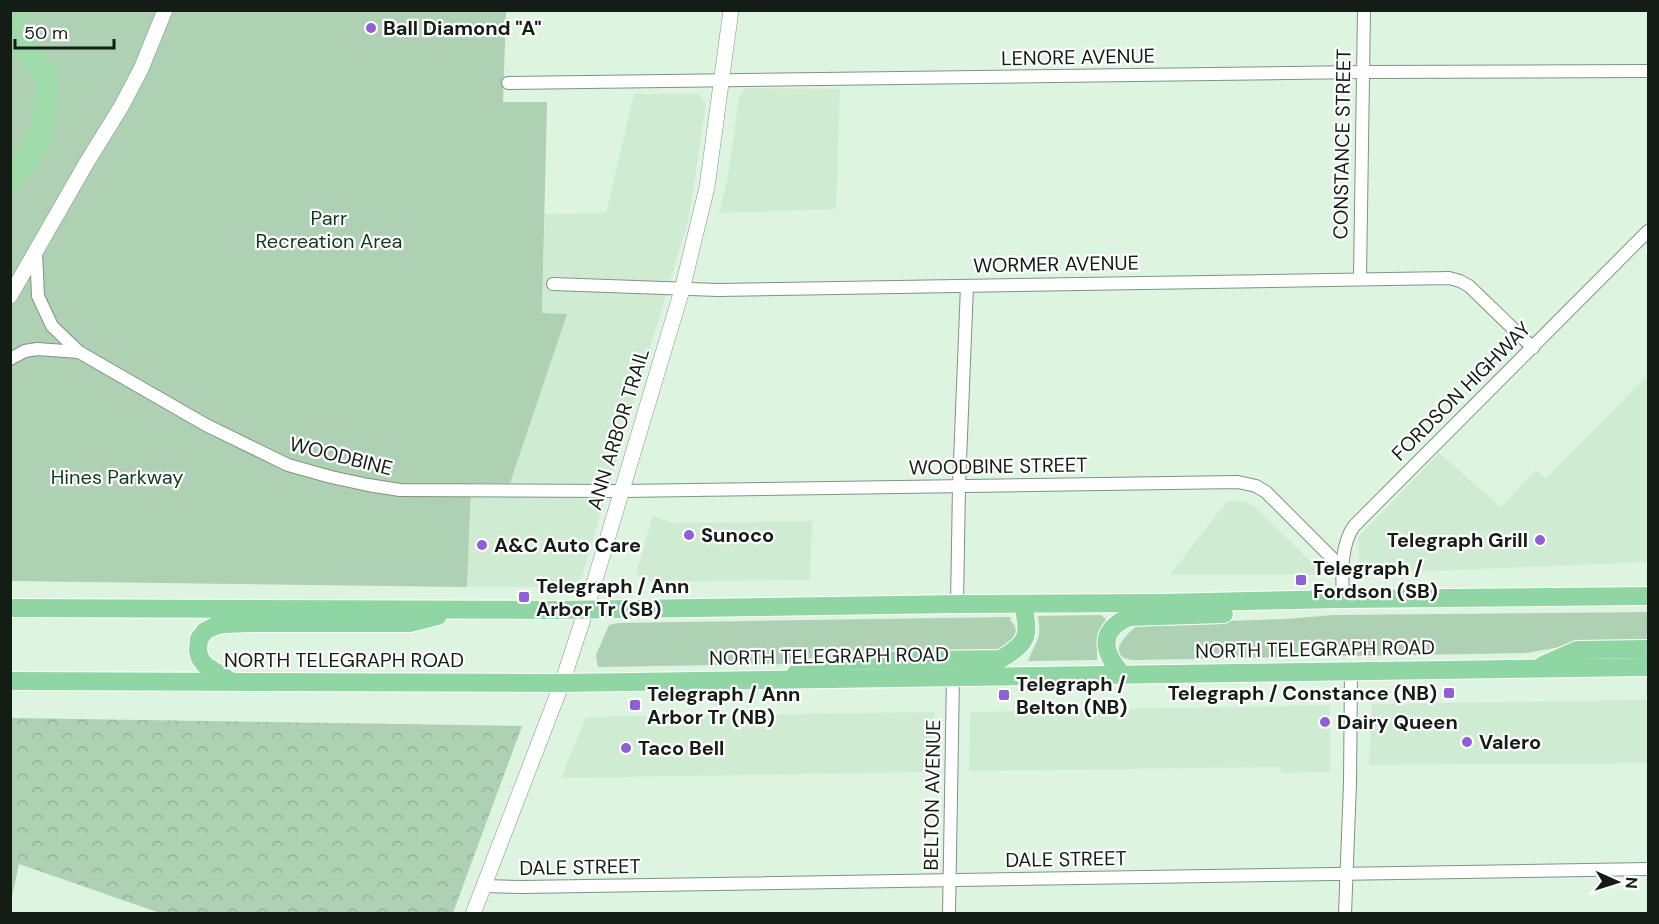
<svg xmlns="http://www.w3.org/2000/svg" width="1659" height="924" font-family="'DM Sans',sans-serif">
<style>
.built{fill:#cfecd3}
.green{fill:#add1b2}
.forest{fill:url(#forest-crowns)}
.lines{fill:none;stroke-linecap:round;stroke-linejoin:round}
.river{stroke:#9fdba9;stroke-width:24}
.minor-casing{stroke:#7f9482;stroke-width:14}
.tertiary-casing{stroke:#7f9482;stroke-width:16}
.primary-casing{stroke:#fff;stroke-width:20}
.minor{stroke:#fff;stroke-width:12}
.tertiary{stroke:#fff;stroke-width:15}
.primary{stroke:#8fd6a3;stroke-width:18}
.poi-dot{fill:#8f5fd8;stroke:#fff;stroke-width:2}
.labels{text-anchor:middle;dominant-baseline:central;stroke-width:4.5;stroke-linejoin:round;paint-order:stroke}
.poi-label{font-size:20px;font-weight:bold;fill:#141c16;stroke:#fff;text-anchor:start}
.street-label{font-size:20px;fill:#141c16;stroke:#fff}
.park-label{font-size:20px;fill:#0f3a1b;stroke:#fff}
</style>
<defs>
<pattern id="forest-crowns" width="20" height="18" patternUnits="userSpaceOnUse" patternTransform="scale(1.5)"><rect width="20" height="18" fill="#add1b2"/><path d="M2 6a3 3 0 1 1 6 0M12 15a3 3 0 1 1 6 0" fill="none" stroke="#94b398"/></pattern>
</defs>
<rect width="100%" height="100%" fill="#ddf4e1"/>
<!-- built -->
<g class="built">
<polygon points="745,88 840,89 836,209 719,213 728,176 739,98"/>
<polygon points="634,94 699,94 706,104 689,218 581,579 569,587 467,587 471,482 567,314 542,313 545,214 606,213"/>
<polygon points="1648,375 1648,562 1360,574 1358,537 1439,453 1501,507 1536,470 1546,478"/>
<polygon points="1227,501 1244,501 1255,507 1315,566 1317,575 1170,575"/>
<polygon points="653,516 672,523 812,521 810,580 651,582 636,573"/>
<polygon points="1648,700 1648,763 1369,765 1372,704"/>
<polygon points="1330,705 1330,772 1281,773 1280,767 969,771 970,712"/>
<polygon points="934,712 932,772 561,778 586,717"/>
</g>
<!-- green -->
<g class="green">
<polygon points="11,11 506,11 503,102 547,102 542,313 567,314 510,483 471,483 467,587 11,581"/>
<path d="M1648,612V644L1572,645L1526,653L1135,660C1102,659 1127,631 1141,624L1286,619L1334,615Z"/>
<path d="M1101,615L1105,618L1106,621L1101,628L1097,643V660L1028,661C1036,640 1042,642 1038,616Z"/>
<path d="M1011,617L1010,620C1025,634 1007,645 996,653L831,656L785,664L598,667L596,655L609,625L618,623Z"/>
</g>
<!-- forest -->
<polygon class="forest" points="11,718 522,726 453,913 160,913 19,864 11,901"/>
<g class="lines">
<!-- river -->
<path class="river" d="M10,180C18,169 27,160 33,149C47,126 48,100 47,74C31,60 14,33 13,10"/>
<defs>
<g id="minor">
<polyline points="508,83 1363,72 1648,71"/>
<polyline points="36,251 38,296 52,326 79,352 206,425 288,465 331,477 368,485 400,490 622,491 1238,482 1256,486 1266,492 1342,568"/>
<polyline points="1360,278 1364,10"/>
<polyline points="553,284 718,290 1449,278 1460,281 1469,286 1533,348"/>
<polyline points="10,359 25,351 37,349 79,352"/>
<path d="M1343,599C1342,575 1340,546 1354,526L1648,231"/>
<polyline points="957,604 959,486 967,286"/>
<polyline points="484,886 522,887 1648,869"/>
<polyline points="949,914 953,677"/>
<polyline points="1345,914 1350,783 1351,671"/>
</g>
<g id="tertiary">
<polyline points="10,296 87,162 121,107 141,69 165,10"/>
<polyline points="473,914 562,683 586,610 682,290 707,187 731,10"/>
</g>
<g id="primary">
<polyline points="10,608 557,610 957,604 1158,603 1343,599 1648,596"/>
<polyline points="1543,665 1577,650 1648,649"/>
<path d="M796,673L839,661L1001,659C1030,641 1029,636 1023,604"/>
<path d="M1123,675C1103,653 1097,631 1129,617L1224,614"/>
<polyline points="10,681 562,683 1648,667"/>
<polyline points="232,682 205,665 200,658 198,651 199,639 205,631 215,626 224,624 255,623 410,623 438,616"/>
</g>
</defs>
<!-- minor casing -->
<use href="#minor" class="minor-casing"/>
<!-- tertiary casing -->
<use href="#tertiary" class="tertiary-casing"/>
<!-- primary casing -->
<use href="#primary" class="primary-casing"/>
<!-- minor -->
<use href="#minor" class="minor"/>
<!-- tertiary -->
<use href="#tertiary" class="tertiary"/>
<!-- primary -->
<use href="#primary" class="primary"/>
</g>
<!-- markers -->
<g class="poi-dot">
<circle cx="371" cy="28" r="6"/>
<circle cx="689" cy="535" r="6"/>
<circle cx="1540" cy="540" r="6"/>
<circle cx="482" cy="545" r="6"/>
<rect x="1295" y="574" width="12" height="12" rx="3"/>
<rect x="518" y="591" width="12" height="12" rx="3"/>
<rect x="1443" y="687" width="12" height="12" rx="3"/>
<rect x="998" y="689" width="12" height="12" rx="3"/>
<rect x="629" y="699" width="12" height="12" rx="3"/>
<circle cx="1325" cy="722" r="6"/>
<circle cx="1467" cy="742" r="6"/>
<circle cx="626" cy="748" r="6"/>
</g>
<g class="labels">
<!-- poi labels -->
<g class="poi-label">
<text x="383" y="28">Ball Diamond "A"</text>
<text x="701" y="535">Sunoco</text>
<text x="1528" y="540" text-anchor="end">Telegraph Grill</text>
<text x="494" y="545">A&amp;C Auto Care</text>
<text x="1313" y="568">Telegraph /<tspan x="1313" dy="23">Fordson (SB)</tspan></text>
<text x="536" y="586">Telegraph / Ann<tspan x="536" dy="23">Arbor Tr (SB)</tspan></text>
<text x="1016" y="684">Telegraph /<tspan x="1016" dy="23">Belton (NB)</tspan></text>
<text x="1437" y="693" text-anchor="end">Telegraph / Constance (NB)</text>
<text x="647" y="694">Telegraph / Ann<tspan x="647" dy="23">Arbor Tr (NB)</tspan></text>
<text x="1337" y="722">Dairy Queen</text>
<text x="1479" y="742">Valero</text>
<text x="638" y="748">Taco Bell</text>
</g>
<!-- street labels -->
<g class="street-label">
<text transform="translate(1078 57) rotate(-1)">LENORE AVENUE</text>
<text transform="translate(1342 144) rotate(-89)">CONSTANCE STREET</text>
<text transform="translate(1056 264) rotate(-1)">WORMER AVENUE</text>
<text transform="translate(1461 391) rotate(-45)">FORDSON HIGHWAY</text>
<text transform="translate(618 429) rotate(-73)">ANN ARBOR TRAIL</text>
<text transform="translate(341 456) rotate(14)">WOODBINE</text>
<text transform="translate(998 466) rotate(-1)">WOODBINE STREET</text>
<text transform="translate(1315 649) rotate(-1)">NORTH TELEGRAPH ROAD</text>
<text transform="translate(829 656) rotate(-1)">NORTH TELEGRAPH ROAD</text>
<text x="344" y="660">NORTH TELEGRAPH ROAD</text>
<text transform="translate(932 795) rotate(-89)">BELTON AVENUE</text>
<text transform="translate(1066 859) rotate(-1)">DALE STREET</text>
<text transform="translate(580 867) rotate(-1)">DALE STREET</text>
</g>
<!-- park labels -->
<g class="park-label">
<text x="329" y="218">Parr<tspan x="329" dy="23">Recreation Area</tspan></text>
<text x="117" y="477">Hines Parkway</text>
</g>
</g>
<!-- border -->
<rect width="1659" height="924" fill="none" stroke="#141c16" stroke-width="24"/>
<!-- north arrow -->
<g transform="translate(1617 882) rotate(93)" stroke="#ffffff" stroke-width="4.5" paint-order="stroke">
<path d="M0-4.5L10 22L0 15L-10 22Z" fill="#141c16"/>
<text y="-9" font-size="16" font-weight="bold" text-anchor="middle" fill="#141c16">N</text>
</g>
<!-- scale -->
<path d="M15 39v9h99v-9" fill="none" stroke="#141c16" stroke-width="3"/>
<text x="24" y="39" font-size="18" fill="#141c16" stroke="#ffffff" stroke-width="4.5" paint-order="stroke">50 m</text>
</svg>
